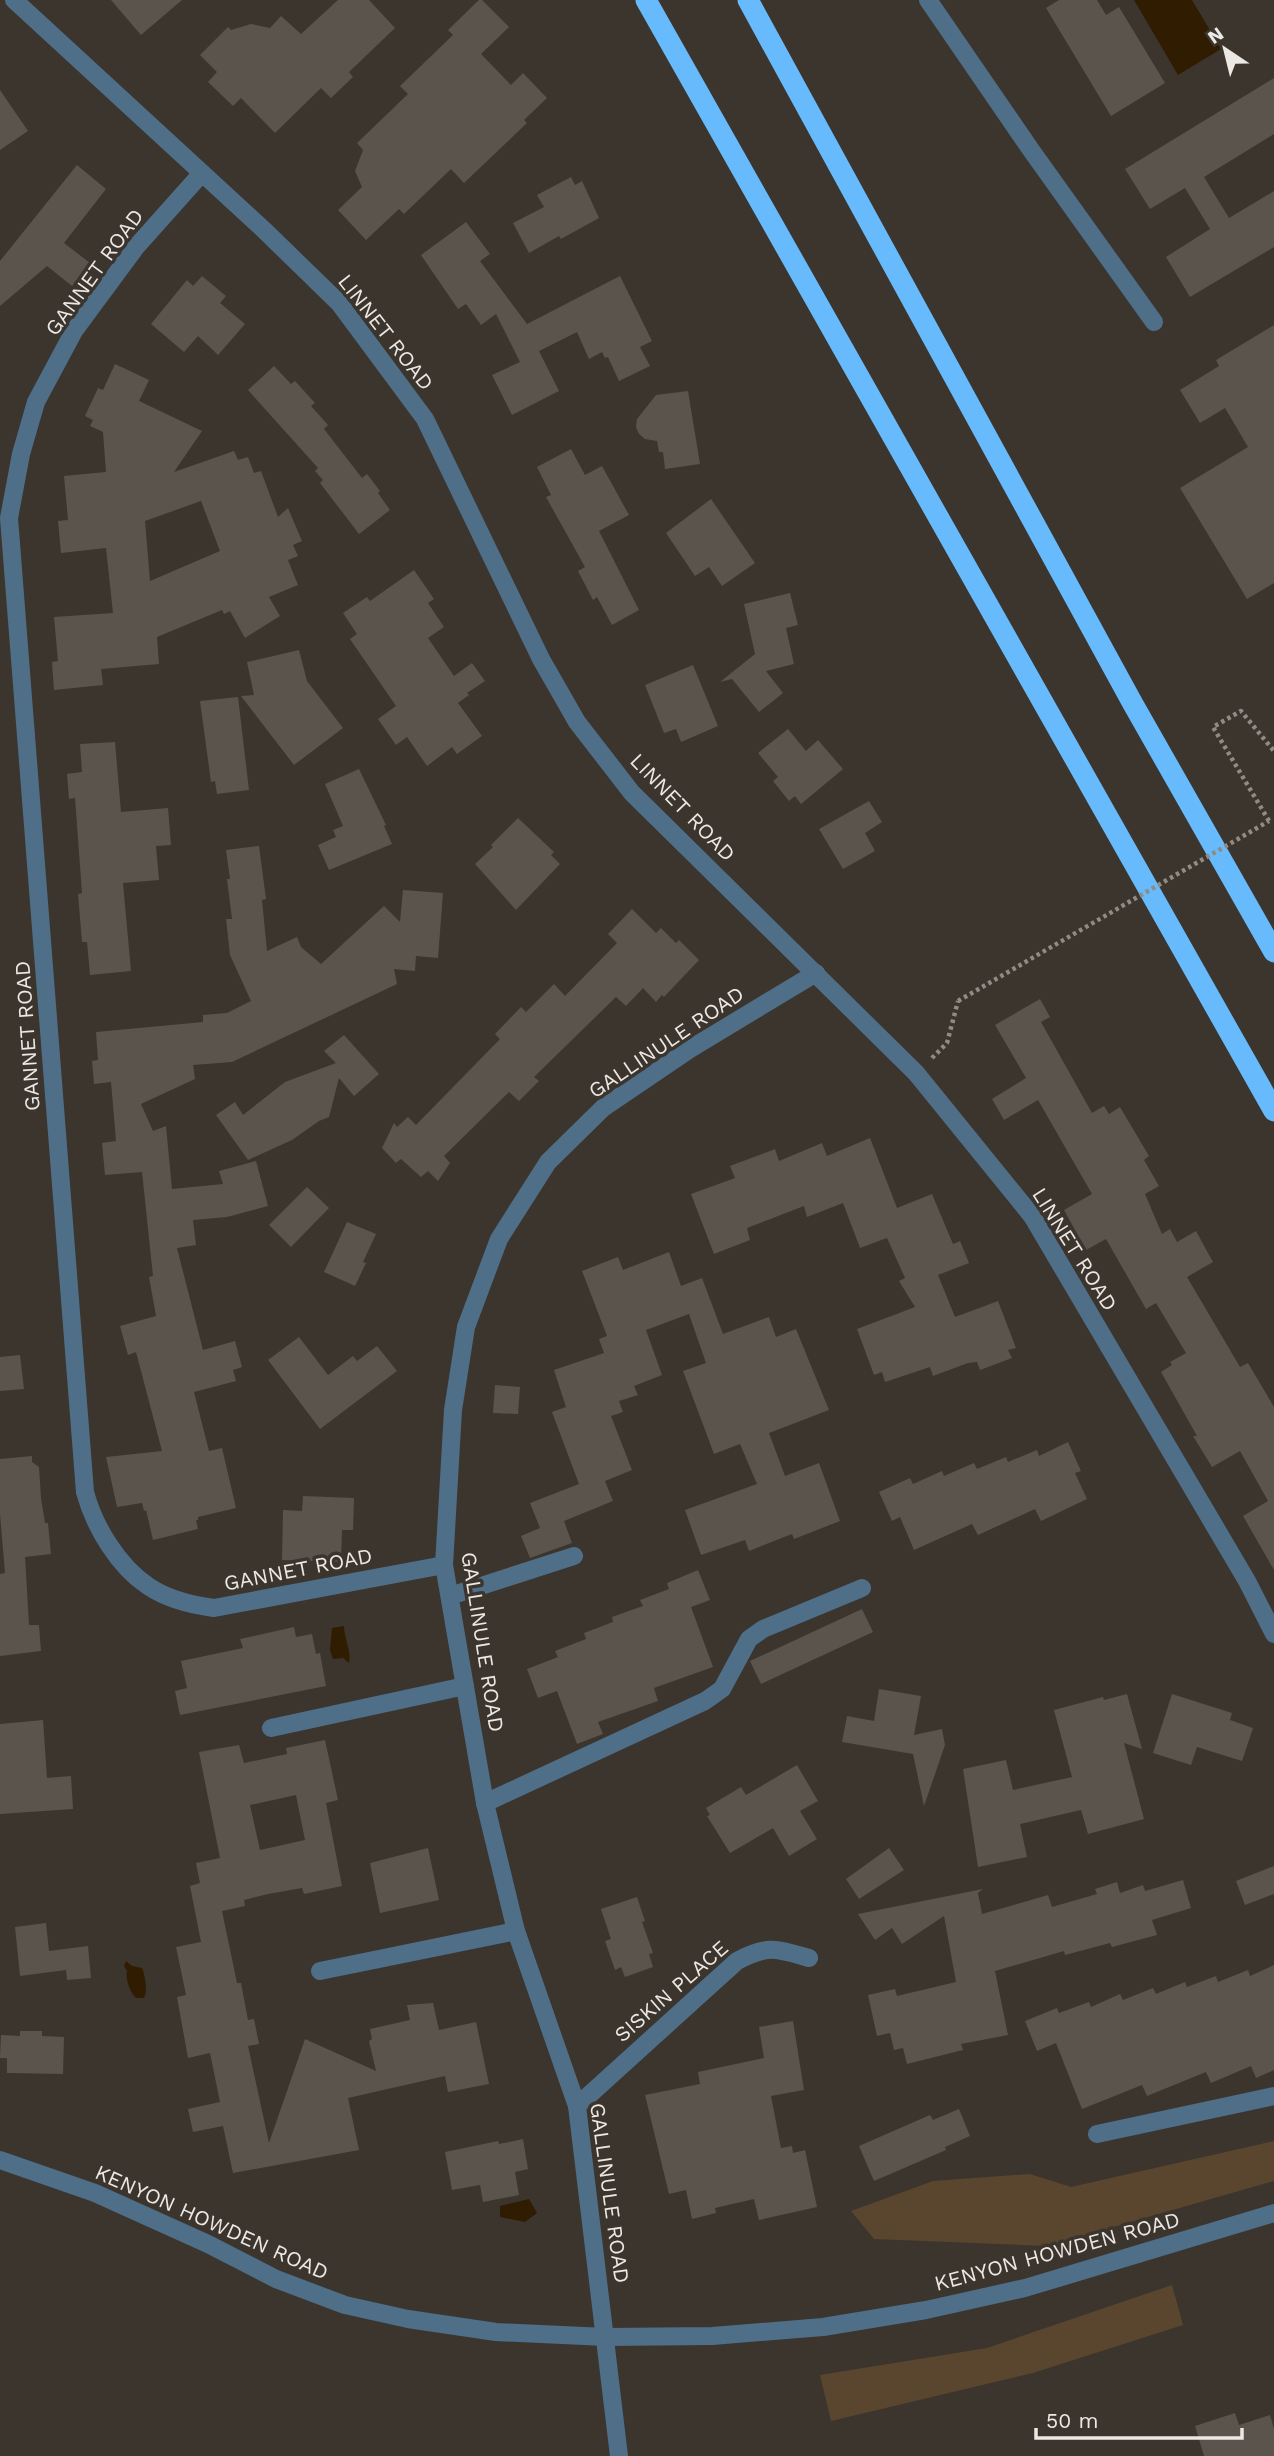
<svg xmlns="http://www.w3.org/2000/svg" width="1274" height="2456" font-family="'Work Sans',sans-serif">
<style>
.green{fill:#5a462e}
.water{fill:#301c01}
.building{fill:#5b544d;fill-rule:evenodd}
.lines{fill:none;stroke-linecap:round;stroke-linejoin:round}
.path{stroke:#908b85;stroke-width:4.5;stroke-dasharray:3.5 3.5;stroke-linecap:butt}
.minor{stroke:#4f6f89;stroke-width:18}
.highway{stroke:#67bafb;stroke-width:21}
.path-bridge{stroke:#908b85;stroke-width:4.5;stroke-dasharray:3.5 3.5;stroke-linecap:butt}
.labels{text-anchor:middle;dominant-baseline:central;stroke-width:7;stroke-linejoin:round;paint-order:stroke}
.street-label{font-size:21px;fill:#ece8e4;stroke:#3b352e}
</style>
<rect width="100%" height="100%" fill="#3b352e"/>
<!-- green -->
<g class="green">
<polygon points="1274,2141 1274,2181 1047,2246 874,2239 851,2211 933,2181 1030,2174 1071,2187"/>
<polygon points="1172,2285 1183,2325 1033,2373 831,2421 820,2375 987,2348"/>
</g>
<!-- water -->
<g class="water">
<polygon points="1134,0 1192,0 1221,49 1178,75"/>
<path d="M344,1626C344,1638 352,1653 349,1663L343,1658L333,1659L330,1650L332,1628Z"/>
<path d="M126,1961L132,1966L142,1968C145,1975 148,1991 144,1998H136C130,1993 125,1978 127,1971L124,1966Z"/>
<polygon points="529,2199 537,2213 525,2222 500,2217 500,2206"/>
</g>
<!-- building -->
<g class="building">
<polygon points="111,0 182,0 141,35"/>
<polygon points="338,0 369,0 395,28 349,72 353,77 331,98 321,88 275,133 241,98 233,106 208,82 217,72 200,55 228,27 231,30 251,24 270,28 281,16 301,34"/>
<polygon points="479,0 482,0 509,27 481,54 511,85 523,73 547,98 524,120 527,123 464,183 451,169 404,214 399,209 366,240 338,210 362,187 355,171 363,150 357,143 408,94 400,86 453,35 448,30"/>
<polygon points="1059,0 1097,0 1106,15 1119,7 1165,83 1111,116 1046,8"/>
<polygon points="1274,78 1274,134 1204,177 1229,218 1274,191 1274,247 1190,297 1166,257 1210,229 1185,188 1150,209 1125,169"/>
<polygon points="0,90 28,131 0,150"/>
<polygon points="77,165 106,189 64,243 90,263 72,286 47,266 0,306 0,261"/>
<polygon points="571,177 575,185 582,181 599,218 561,239 559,236 529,253 513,223 544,207 537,195"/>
<polygon points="466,222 490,254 480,261 527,324 620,276 652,341 640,347 650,366 619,381 608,357 605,358 602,352 589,359 577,332 539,351 559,391 512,415 492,375 520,362 496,314 481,325 466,304 458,309 421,255"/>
<polygon points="202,276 226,296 220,303 245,324 218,355 198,336 184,352 151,324 187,280 193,286"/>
<polygon points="1274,325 1274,583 1247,599 1180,488 1248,447 1225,408 1200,423 1180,390 1219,366 1216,360"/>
<path d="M115,364L149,380L139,401L202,431L174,472L234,451L238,460L248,457L254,473L261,471L278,517L288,508L302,541L293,545L298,556L288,560L298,585L269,597L280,616L245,638L230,611L224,614L222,610L157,637L159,664L101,669L103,685L54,690L52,662L58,661L54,617L113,613L106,548L61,553L58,521L68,520L64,476L106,472L103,432L90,426L93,420L85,416L98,388L103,390ZM201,501L220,551L150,581L145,521Z"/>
<polygon points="274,366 291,384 295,381 315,403 311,406 328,425 324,429 362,478 367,474 380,491 378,493 390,510 359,534 320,483 323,480 315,471 318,468 248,390"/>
<polygon points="688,391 700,464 665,469 663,452 659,452 657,441 645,439 639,434 636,427 637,419 656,395"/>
<polygon points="571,449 585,475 602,466 629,515 599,531 639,610 612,625 597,597 593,600 578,571 585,567 546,497 551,495 537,467"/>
<polygon points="711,499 755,563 722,586 709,567 695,576 666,533"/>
<polygon points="414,570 434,599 428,603 444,627 428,638 454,676 472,663 485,681 467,693 469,695 458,703 482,736 457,754 452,747 427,766 407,737 396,745 378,719 396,706 350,639 357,634 343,613 367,597 370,601"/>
<polygon points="790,593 798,625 786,628 794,664 766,671 783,693 759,712 732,679 720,682 755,654 744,604"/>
<polygon points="299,650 307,681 343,728 294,765 241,696 254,695 247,662"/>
<polygon points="693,665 718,726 681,742 676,729 664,733 645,685"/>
<polygon points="238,697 249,790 217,794 215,781 211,782 200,701"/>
<polygon points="788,729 806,751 818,740 843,769 801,804 795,796 789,801 773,781 778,777 758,753"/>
<polygon points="115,742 121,812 168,808 171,845 156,846 159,880 123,883 131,971 90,975 87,942 82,942 78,894 82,893 75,798 69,799 67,774 82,772 80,744"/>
<polygon points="359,769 386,825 384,826 392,844 329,870 318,845 336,837 333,830 343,826 325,784"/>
<polygon points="869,801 882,822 865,833 875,851 843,869 819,829"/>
<polygon points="518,818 554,852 551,855 560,864 516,910 475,864 493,847 491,845"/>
<polygon points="259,846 266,899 262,900 267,951 297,937 301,947 321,964 384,906 400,922 403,890 443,893 438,958 416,956 415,971 394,969 397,984 232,1062 193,1065 195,1079 141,1104 153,1131 166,1126 172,1189 223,1184 219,1171 256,1161 268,1206 227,1217 193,1220 196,1245 177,1248 203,1350 235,1341 242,1367 233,1370 236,1381 194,1392 209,1451 222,1448 236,1508 198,1517 198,1520 196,1520 198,1529 153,1540 146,1510 144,1511 142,1503 117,1507 106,1457 162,1451 136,1352 128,1355 120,1326 156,1316 149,1277 153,1276 142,1172 105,1175 102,1143 116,1141 111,1082 94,1084 92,1061 98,1060 96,1032 203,1022 203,1015 227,1013 251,1001 230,955 226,919 232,919 227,879 230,879 226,850"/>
<polygon points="632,909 656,933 661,928 676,943 679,940 699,960 664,997 662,995 656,1002 643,988 626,1006 616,997 534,1077 539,1081 519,1101 509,1092 444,1156 450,1163 438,1181 428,1171 421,1177 401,1159 396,1163 382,1148 394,1123 397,1127 408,1117 416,1125 500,1039 495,1034 521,1007 526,1012 554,984 565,996 617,943 608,934"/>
<polygon points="1040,999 1050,1017 1041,1022 1092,1113 1104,1106 1109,1114 1120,1107 1149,1156 1144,1160 1159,1186 1145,1194 1162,1234 1170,1229 1177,1242 1196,1231 1213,1262 1187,1277 1240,1367 1248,1363 1274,1407 1274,1570 1243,1516 1268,1501 1240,1451 1212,1467 1193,1436 1197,1436 1161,1372 1172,1365 1170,1362 1186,1353 1156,1303 1146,1309 1106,1239 1086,1250 1064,1210 1092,1194 1038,1100 1004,1120 992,1099 1026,1078 995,1025"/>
<polygon points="344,1035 379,1074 354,1096 339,1078 329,1117 319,1121 292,1140 248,1160 216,1115 235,1102 243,1115 285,1082 336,1063 324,1051"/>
<polygon points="870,1138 897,1208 932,1194 953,1244 960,1241 969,1263 938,1275 955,1317 998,1301 1016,1348 1008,1350 1012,1358 980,1370 977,1362 968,1363 933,1376 930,1367 885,1382 882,1372 874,1375 857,1329 915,1307 899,1281 905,1278 887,1238 860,1248 843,1203 807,1217 804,1206 747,1228 750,1240 714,1254 691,1194 735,1178 730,1166 775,1149 779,1161 822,1143 827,1156"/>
<polygon points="307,1187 329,1208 291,1247 269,1225"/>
<polygon points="347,1222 376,1234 363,1262 366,1263 355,1286 324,1272"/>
<polygon points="669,1252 681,1286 702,1278 723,1334 769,1317 776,1337 796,1329 829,1410 769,1433 785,1476 819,1463 840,1521 794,1539 792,1534 749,1551 745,1540 701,1555 685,1510 757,1484 740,1444 714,1454 683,1371 706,1363 689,1314 646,1330 662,1375 634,1386 638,1395 619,1401 623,1412 611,1416 632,1470 605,1481 613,1501 564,1521 572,1543 530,1558 521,1536 540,1528 530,1503 579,1484 552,1412 566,1407 554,1370 604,1353 599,1339 607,1336 582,1271 618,1257 623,1270"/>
<polygon points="299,1337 328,1375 353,1356 357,1361 377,1346 397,1371 320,1429 268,1360"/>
<polygon points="20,1355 24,1389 0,1391 0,1357"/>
<polygon points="495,1385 520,1387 518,1414 493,1413"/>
<polygon points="1068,1442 1081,1471 1075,1473 1087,1499 1041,1521 1035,1509 978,1535 972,1524 914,1550 900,1517 892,1521 879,1492 910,1478 913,1484 942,1471 944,1476 974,1463 977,1469 1006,1457 1008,1462 1037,1450 1039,1456"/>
<polygon points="32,1456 32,1462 39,1467 41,1498 45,1523 48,1523 51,1554 25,1557 29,1625 39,1625 41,1651 0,1656 0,1574 5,1573 0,1514 0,1459"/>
<polygon points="303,1496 354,1498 353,1530 342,1530 341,1562 282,1560 283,1510 302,1511"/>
<polygon points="698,1570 710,1600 691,1607 713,1667 654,1688 658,1701 598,1722 603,1734 577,1744 557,1691 538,1698 527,1669 558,1657 555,1651 586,1639 584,1633 613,1622 612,1617 643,1606 640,1600 669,1589 667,1583"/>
<polygon points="862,1609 873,1632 761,1684 750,1661"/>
<polygon points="294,1627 296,1637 312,1634 316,1654 320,1653 326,1686 180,1715 175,1691 187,1688 181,1661 243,1648 240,1639"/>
<polygon points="879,1689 921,1696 914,1735 942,1729 945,1745 924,1806 913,1754 842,1742 847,1716 874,1721"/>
<polygon points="1127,1694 1142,1749 1124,1743 1144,1819 1088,1834 1081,1810 1020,1824 1027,1857 978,1867 963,1769 1006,1760 1013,1790 1072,1777 1054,1710 1103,1697 1104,1700"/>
<polygon points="1172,1694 1232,1713 1230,1720 1253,1728 1242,1761 1197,1747 1191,1765 1153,1753"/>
<polygon points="43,1720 47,1778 71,1776 73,1809 0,1814 0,1724"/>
<path d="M325,1740L338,1800L326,1803L342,1886L304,1894L302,1888L268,1894L244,1900L245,1906L222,1911L237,1983H241L248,2020L254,2019L259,2044L248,2046L269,2143L305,2039L376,2071L369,2041L372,2039L370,2029L410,2020L407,2005L433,2003L439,2030L476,2022L489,2084L448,2092L445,2076L348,2098L359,2150L233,2173L223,2126L193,2132L188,2109L220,2102L210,2053L188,2058L177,1997L186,1995L176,1947L201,1942L190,1886L200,1883L196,1863L220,1858L199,1752L239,1745L244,1763L287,1754L286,1748ZM296,1795L305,1840L260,1850L250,1805Z"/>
<polygon points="797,1765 818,1801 800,1811 817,1839 789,1856 773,1828 730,1853 707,1816 710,1815 706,1808 741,1787 746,1795"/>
<polygon points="428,1848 439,1900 380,1913 370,1863"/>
<polygon points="889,1848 904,1870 859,1899 846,1879"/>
<polygon points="1274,1866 1274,1894 1245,1905 1236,1881"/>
<polygon points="1183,1880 1191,1908 1152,1920 1157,1935 1112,1947 1110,1943 1065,1955 1064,1951 995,1971 1008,2035 961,2044 963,2050 907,2064 903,2048 894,2050 890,2033 877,2036 868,1995 895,1989 897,1996 956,1982 944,1916 902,1944 892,1928 875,1940 858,1914 983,1889 978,1893 982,1914 1048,1895 1052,1907 1097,1894 1095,1889 1117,1882 1120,1893 1143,1885 1145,1891"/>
<polygon points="637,1897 645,1921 642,1922 653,1953 649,1954 653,1967 625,1977 621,1967 615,1970 605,1941 611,1939 601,1909"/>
<polygon points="46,1923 49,1951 88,1946 91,1978 67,1980 66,1970 20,1976 15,1927"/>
<polygon points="1274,1965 1274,2070 1256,2078 1251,2066 1211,2083 1206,2072 1147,2096 1142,2085 1082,2109 1056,2043 1037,2051 1025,2021 1057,2008 1059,2013 1089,2002 1091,2007 1120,1994 1123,2000 1153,1988 1156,1994 1185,1982 1187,1987 1216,1976 1218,1982 1248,1970 1250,1976"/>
<polygon points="793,2021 804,2090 771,2096 781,2148 792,2146 793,2153 805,2150 817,2207 759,2220 754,2199 715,2208 716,2213 692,2219 686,2190 669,2194 645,2095 700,2084 698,2072 764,2058 759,2027"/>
<polygon points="20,2031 42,2031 42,2036 64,2037 63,2074 7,2073 7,2058 0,2058 1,2035 20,2036"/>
<polygon points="959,2109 970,2136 945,2147 946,2150 874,2181 859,2146 930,2115 933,2120"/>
<polygon points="523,2139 528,2169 515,2172 519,2195 483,2202 480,2185 452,2190 445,2152 498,2141 499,2144"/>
<polygon points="1235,2413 1239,2425 1270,2415 1274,2429 1274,2456 1204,2456 1195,2426"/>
</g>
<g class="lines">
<!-- path -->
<g class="path">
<polyline points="1269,821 1213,727 1241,711 1274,751"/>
<polyline points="932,1058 947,1043 958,1001"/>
</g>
<!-- minor -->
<g class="minor">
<polyline points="14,0 264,230 339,303 425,419 541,659 577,722 632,793 916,1073 1032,1216 1247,1581 1274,1634"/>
<polyline points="928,0 1031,150 1154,322"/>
<path d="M202,173L136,247L74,331L36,402L21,454L9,518L85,1492C94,1526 118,1566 148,1586C167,1599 191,1605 214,1608L444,1565"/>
<polyline points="450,1596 574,1556"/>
<polyline points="271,1728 465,1686"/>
<polyline points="485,1803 705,1701 722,1689 749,1639 763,1629 862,1588"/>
<polyline points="320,1971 516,1931"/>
<path d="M577,2106L737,1961C769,1944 777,1949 809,1958"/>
<polyline points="1097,2134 1274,2096"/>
<polyline points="0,2160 95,2193 208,2244 276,2279 345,2305 408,2319 496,2332 606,2337 712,2336 823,2327 926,2310 1025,2288 1274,2213"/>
<polyline points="619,2456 577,2106 516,1931 485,1803 444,1565 453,1410 466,1327 499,1239 548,1162 603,1108 690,1049 816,973"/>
</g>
<!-- highway -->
<g class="highway">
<polyline points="646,0 1274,1111"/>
<polyline points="748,0 1133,704 1274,952"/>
</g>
<!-- path-bridge -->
<polyline class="path-bridge" points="958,1001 1269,821"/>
</g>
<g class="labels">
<!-- street labels -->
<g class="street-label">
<text transform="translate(94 272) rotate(-54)">GANNET ROAD</text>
<text transform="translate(386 332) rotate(52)">LINNET ROAD</text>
<text transform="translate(683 807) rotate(46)">LINNET ROAD</text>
<text transform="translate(27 1036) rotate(-94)">GANNET ROAD</text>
<text transform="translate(666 1042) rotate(-34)">GALLINULE ROAD</text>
<text transform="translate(1075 1249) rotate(58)">LINNET ROAD</text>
<text transform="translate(298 1569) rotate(-11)">GANNET ROAD</text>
<text transform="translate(483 1642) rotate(81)">GALLINULE ROAD</text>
<text transform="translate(671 1991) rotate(-41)">SISKIN PLACE</text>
<text transform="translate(610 2193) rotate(82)">GALLINULE ROAD</text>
<text transform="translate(212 2222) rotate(24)">KENYON HOWDEN ROAD</text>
<text transform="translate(1057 2251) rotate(-15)">KENYON HOWDEN ROAD</text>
</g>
</g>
<!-- north arrow -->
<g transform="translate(1225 49) rotate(325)" stroke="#3b352e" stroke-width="5" paint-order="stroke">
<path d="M0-5L12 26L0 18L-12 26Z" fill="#ece8e4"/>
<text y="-10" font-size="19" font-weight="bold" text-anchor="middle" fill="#ece8e4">N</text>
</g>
<!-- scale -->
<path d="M1036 2428v10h206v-10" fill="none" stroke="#ece8e4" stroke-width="3.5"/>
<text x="1046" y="2428" font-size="21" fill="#ece8e4" stroke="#3b352e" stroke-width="5" paint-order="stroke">50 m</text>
</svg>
